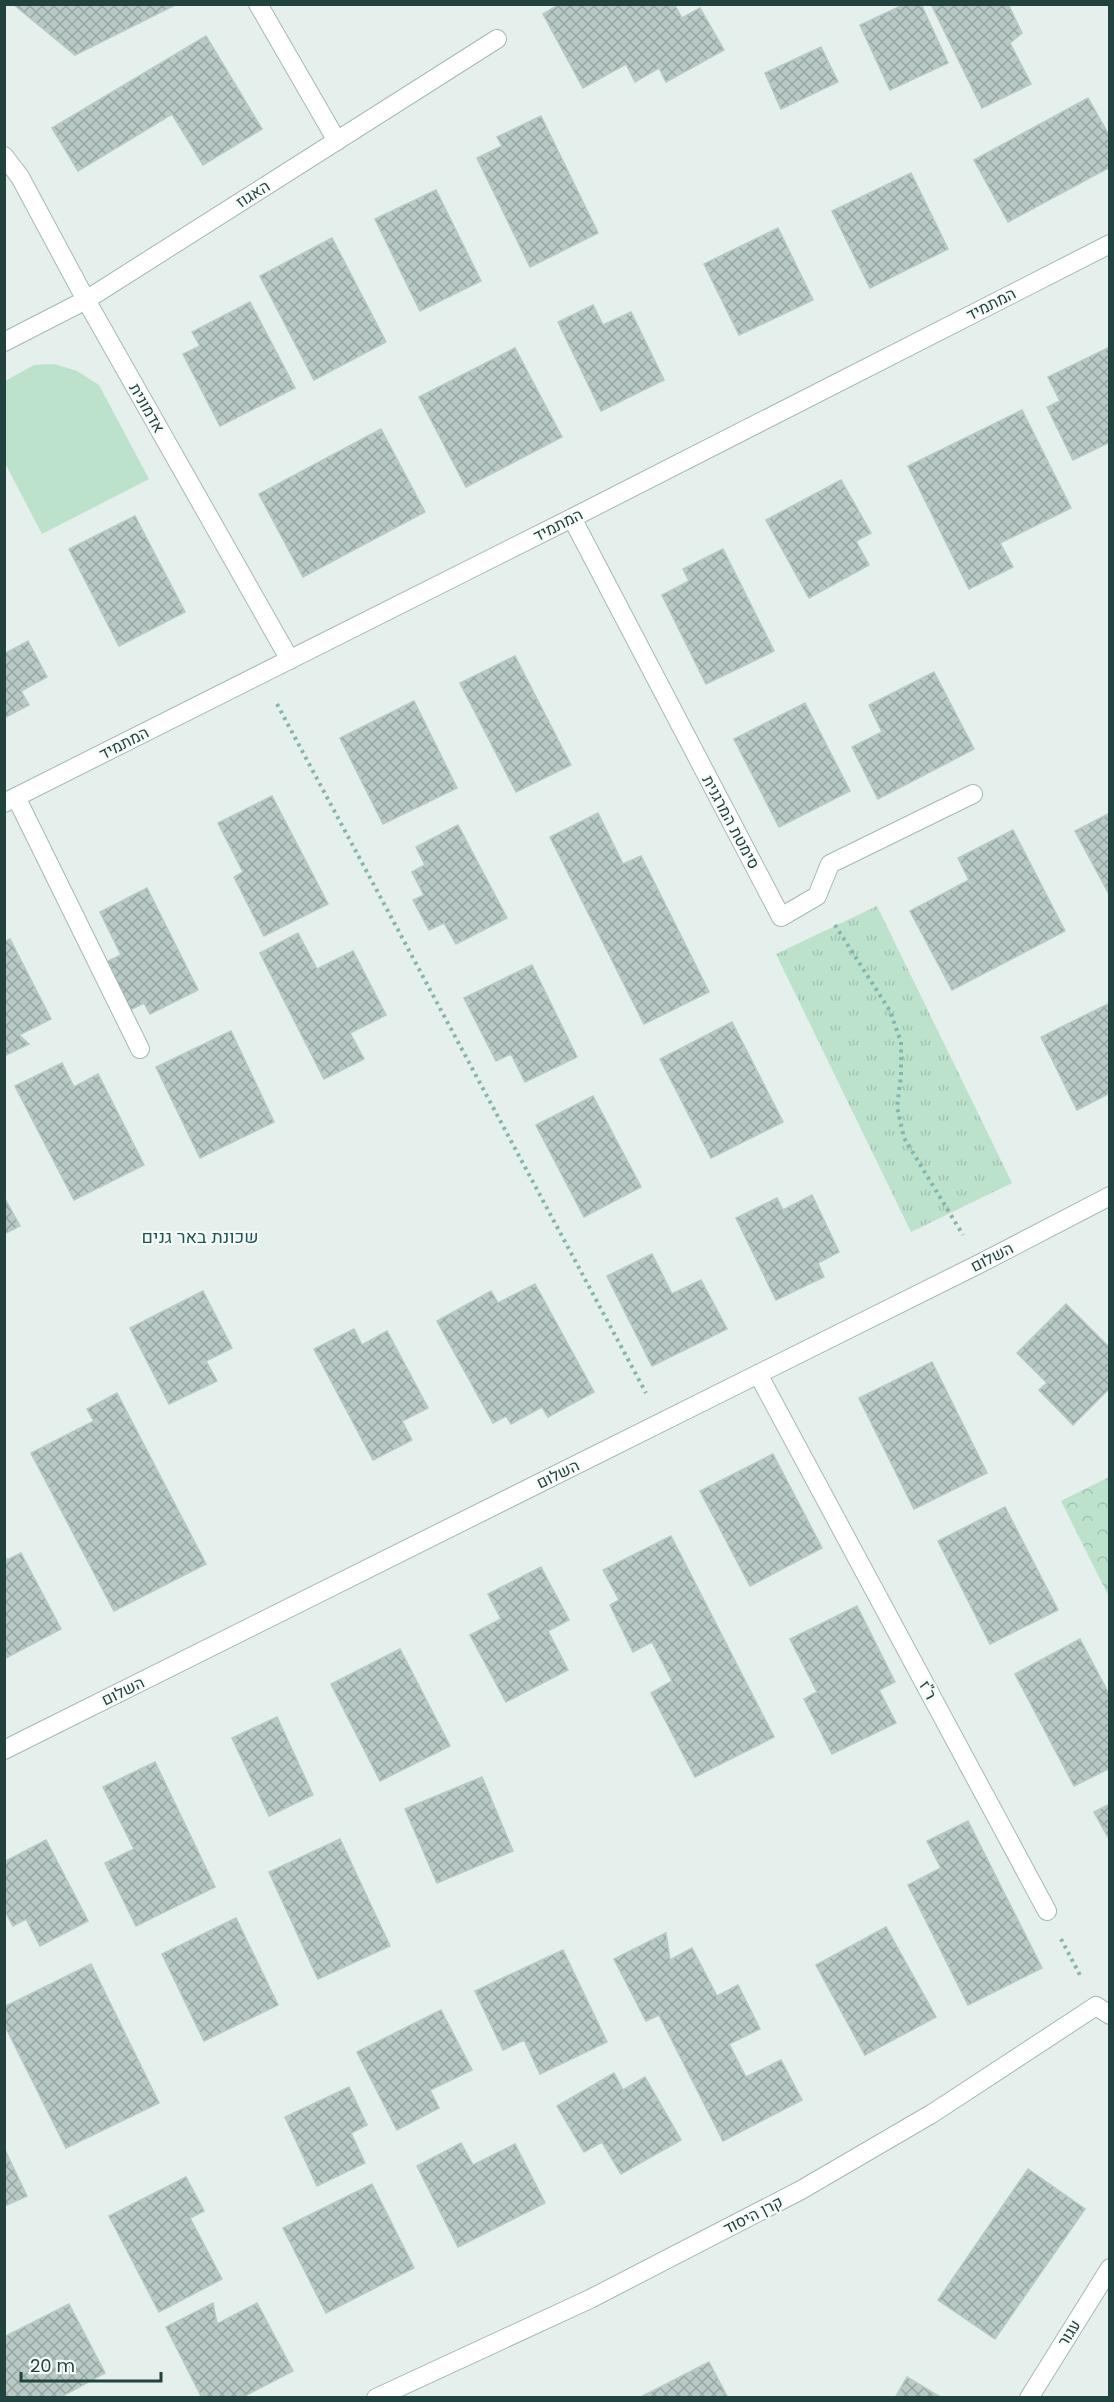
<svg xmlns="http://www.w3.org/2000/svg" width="1114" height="2402" font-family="Poppins,Heebo,sans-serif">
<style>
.grass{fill:#bce2cc}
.forest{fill:url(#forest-crowns)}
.park{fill:url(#park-tufts)}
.building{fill:url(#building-cross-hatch);stroke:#b6cac5;stroke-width:1.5}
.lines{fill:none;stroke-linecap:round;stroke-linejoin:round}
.minor-casing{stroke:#a6b8b5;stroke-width:20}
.path{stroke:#82b6ae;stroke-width:4;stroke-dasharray:3 4.5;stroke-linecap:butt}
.minor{stroke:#fff;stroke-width:18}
.labels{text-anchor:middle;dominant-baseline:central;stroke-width:4.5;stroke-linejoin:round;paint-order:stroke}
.street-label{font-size:16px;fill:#21433f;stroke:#f6fbf9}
.neighbourhood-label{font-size:18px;fill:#1b5852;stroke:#f6fbf9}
</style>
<defs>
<pattern id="forest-crowns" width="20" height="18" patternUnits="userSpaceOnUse" patternTransform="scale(1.5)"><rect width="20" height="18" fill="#bce2cc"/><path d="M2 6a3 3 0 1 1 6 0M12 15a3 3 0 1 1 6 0" fill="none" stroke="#a1c3b0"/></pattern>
<pattern id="park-tufts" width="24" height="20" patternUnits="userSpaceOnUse" patternTransform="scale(1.5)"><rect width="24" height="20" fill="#bce2cc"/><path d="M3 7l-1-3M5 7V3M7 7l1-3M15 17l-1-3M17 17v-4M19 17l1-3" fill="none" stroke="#a1c3b0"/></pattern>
<pattern id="building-cross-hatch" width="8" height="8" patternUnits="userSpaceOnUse" patternTransform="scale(1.5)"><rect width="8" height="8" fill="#b9cac6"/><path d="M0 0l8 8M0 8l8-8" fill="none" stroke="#96a6a2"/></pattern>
</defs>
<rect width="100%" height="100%" fill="#e5efec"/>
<!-- grass -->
<polygon class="grass" points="54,364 77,371 99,385 149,479 42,534 5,463 5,381 34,365"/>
<!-- forest -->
<polygon class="forest" points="1109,1477 1109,1597 1061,1501"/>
<!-- park -->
<polygon class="park" points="877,906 1012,1183 911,1232 776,954"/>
<!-- building -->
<g class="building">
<polygon points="13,4 177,4 75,55"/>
<polygon points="674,4 682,18 700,8 724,50 666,82 659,68 635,82 626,64 583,88 543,14 560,4"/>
<polygon points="905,4 921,4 948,63 890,90 860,25"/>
<polygon points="931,4 1008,4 1022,33 1010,43 1031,84 982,108"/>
<polygon points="206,36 262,129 203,165 172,114 78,171 52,128"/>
<polygon points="821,47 838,82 781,109 765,73"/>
<polygon points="1088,98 1110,137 1110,167 1008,222 974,160"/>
<polygon points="541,116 598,233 530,267 477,158 502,146 497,137"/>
<polygon points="911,173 948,249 870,288 832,211"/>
<polygon points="436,190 481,281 420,311 375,219"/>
<polygon points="778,228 813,300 739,335 704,264"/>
<polygon points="332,238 386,342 314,380 260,276"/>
<polygon points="250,302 295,388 220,426 183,354 200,346 192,332"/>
<polygon points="593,305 603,325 631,312 664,380 601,411 558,322"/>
<polygon points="1110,347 1110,442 1073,460 1047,407 1060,401 1048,377"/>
<polygon points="515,348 562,437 466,487 419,397"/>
<polygon points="1022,410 1071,508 1000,543 1013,567 969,589 908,466"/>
<polygon points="381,429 425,512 303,577 259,494"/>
<polygon points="841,480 871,533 856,541 869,565 809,598 766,520"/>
<polygon points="135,516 185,612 119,646 69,549"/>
<polygon points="723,549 774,651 706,684 662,595 689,581 683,569"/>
<polygon points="28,641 47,677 21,691 29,705 4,718 4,654"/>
<polygon points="515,656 571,765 516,792 460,683"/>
<polygon points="934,672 974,749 878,799 852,747 882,732 869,705"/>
<polygon points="414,701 457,788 383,824 340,738"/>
<polygon points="805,703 850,791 779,827 734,739"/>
<polygon points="272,796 328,904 264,936 234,877 243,872 218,823"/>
<polygon points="598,813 623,864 641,856 709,992 644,1024 550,837"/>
<polygon points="1110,813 1110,896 1075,831"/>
<polygon points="458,825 507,918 456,944 444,923 429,930 413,900 424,895 412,872 425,865 416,847"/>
<polygon points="1013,830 1065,931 952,990 910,911 969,880 958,858"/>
<polygon points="147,888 198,990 150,1014 144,1003 128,1011 104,963 121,955 100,912"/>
<polygon points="298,933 317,969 353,951 386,1015 350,1033 364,1059 324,1079 260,953"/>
<polygon points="10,939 51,1019 19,1035 29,1044 4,1056 4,942"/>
<polygon points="532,965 577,1057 525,1082 511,1054 496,1061 464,998"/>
<polygon points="1110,1003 1110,1093 1077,1110 1041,1037"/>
<polygon points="732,1022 783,1122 711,1158 660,1059"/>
<polygon points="231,1031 274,1122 200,1158 156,1067"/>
<polygon points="62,1063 74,1087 98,1074 144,1165 74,1200 15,1086"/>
<polygon points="593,1096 641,1187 584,1217 536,1125"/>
<polygon points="812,1195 839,1252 818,1263 824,1277 776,1300 736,1218 777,1198 783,1210"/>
<polygon points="4,1197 20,1226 4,1234"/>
<polygon points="652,1254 672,1294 701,1280 727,1329 652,1366 607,1276"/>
<polygon points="535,1284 594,1392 548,1417 542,1407 511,1424 506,1416 493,1423 437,1321 491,1291 498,1303"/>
<polygon points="203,1291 232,1348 206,1361 217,1381 169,1404 130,1328"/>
<polygon points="1066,1304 1110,1348 1110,1388 1073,1425 1039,1390 1047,1383 1017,1353"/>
<polygon points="354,1329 362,1345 387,1331 428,1408 402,1421 412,1440 373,1460 314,1349"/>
<polygon points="932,1362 987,1473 914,1509 859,1398"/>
<polygon points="117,1393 206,1564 114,1611 31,1453 94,1421 87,1409"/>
<polygon points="773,1454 822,1548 750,1586 700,1491"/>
<polygon points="1005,1507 1058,1610 990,1644 938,1541"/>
<polygon points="671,1536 774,1737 695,1777 651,1693 672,1681 652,1642 633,1652 610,1605 619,1600 603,1570"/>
<polygon points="21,1553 61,1629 4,1659 4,1555 7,1560"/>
<polygon points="541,1567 569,1620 548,1631 568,1670 506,1702 470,1635 501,1619 488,1594"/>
<polygon points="857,1606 895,1682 879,1690 896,1723 832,1754 804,1699 817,1692 790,1639"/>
<polygon points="1080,1639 1110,1696 1110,1768 1074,1786 1015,1674"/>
<polygon points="400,1649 450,1746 380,1781 331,1684"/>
<polygon points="277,1717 313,1795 269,1816 232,1738"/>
<polygon points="155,1762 215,1887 136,1926 105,1863 134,1849 103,1787"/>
<polygon points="482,1777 513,1851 437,1883 405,1809"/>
<polygon points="1110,1804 1110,1841 1094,1812"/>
<polygon points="968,1821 1042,1968 968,2005 908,1885 941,1868 927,1841"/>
<polygon points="340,1839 390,1946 318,1979 269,1872"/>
<polygon points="46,1840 88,1921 40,1946 26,1919 13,1926 4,1909 4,1862"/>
<polygon points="236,1918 278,2005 204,2041 162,1954"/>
<polygon points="886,1927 936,2017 865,2055 816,1965"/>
<polygon points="666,1933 670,1960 692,1948 717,1996 738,1985 760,2029 729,2044 746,2077 781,2060 802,2100 723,2141 659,2015 646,2021 614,1959"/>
<polygon points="563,1950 607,2042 540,2074 524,2040 503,2050 475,1991"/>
<polygon points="91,1964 159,2103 66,2148 4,2024 4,2007"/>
<polygon points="441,2010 472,2070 430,2090 439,2108 397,2130 357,2052"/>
<polygon points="614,2073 623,2090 645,2077 681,2140 621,2174 602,2142 584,2152 557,2106"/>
<polygon points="349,2087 367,2125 351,2133 365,2163 317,2186 285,2117"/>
<polygon points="461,2143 473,2165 515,2144 545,2203 458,2247 417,2166"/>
<polygon points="4,2148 27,2196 4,2206"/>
<polygon points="1028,2169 1085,2209 995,2339 938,2300"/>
<polygon points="186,2177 204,2211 190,2218 222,2279 159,2312 109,2216"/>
<polygon points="372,2184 414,2268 326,2313 283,2228"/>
<polygon points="213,2303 217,2324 257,2303 293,2371 241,2398 202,2398 166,2327"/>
<polygon points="69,2304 105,2373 59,2398 4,2398 4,2337"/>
<polygon points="709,2362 728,2398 639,2398"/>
<polygon points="907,2377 942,2398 895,2398"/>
</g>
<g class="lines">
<defs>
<g id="minor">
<polyline points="258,4 337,141"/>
<polyline points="4,156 20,177 86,300 290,660"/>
<polyline points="4,342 86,300 497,39"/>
<polyline points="572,518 781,917 817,896 830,864 973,794"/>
<polyline points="16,797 140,1049"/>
<polyline points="4,803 572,518 1110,244"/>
<polyline points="758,1374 1047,1911"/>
<polyline points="4,1750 981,1263 1110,1196"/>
<polyline points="376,2398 590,2299 801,2190 933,2113 1096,2006 1110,2015"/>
<polyline points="1029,2398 1110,2268"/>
</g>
</defs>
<!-- minor casing -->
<use href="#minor" class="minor-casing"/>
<!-- path -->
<g class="path">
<polyline points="277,704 646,1393"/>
<polyline points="835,925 890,1011 901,1042 901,1076 897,1107 904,1138 963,1235"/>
<polyline points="1061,1939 1081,1977"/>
</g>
<!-- minor -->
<use href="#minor" class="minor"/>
</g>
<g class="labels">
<!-- street labels -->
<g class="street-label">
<text transform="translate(253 194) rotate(-32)">האגוז</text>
<text transform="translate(991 304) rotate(-27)">המתמיד</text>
<text transform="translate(147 408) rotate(60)">אדמונית</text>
<text transform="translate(558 525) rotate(-27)">המתמיד</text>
<text transform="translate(124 743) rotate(-27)">המתמיד</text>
<text transform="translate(731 822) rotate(62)">סימטת המרגנית</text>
<text transform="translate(992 1257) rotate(-27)">השלום</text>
<text transform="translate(558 1474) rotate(-26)">השלום</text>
<text transform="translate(928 1690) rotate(62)">ר"ז</text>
<text transform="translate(123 1691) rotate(-26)">השלום</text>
<text transform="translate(753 2215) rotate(-27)">קרן היסוד</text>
<text transform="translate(1069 2333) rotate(-58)">עגור</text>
</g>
<!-- neighbourhood labels -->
<g class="neighbourhood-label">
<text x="200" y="1236">שכונת באר גנים</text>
</g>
</g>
<!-- border -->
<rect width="1114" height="2402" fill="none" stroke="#21433f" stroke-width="12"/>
<!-- scale -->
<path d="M21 2372v9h140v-9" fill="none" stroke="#21433f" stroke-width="3"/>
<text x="30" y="2372" font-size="18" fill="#21433f" stroke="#f6fbf9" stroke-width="4.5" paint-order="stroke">20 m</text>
</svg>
